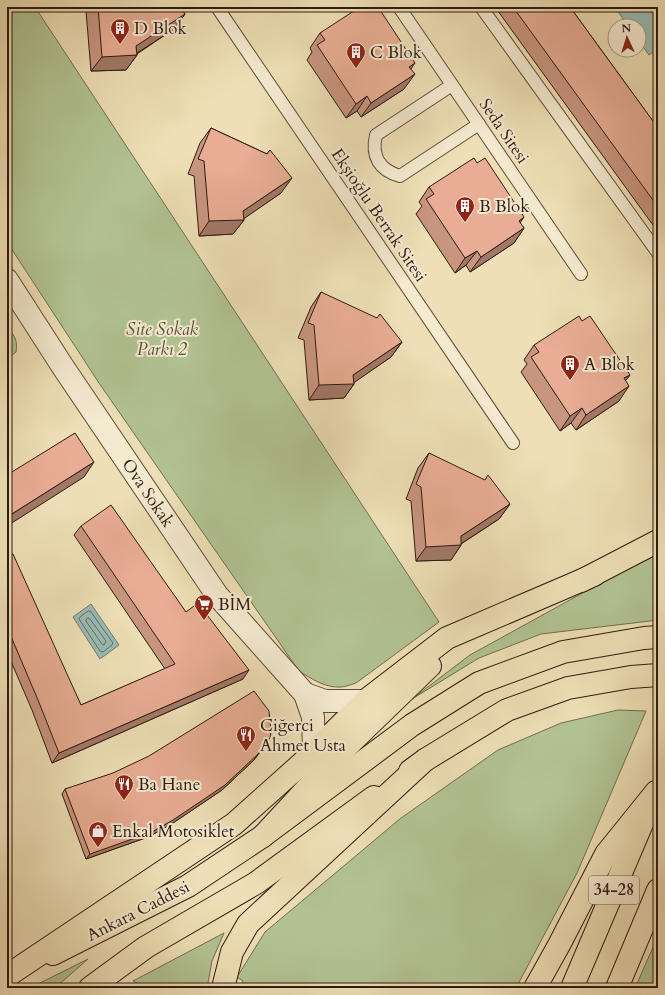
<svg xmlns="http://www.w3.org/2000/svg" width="665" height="995" font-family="Cardo,serif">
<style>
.green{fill:#b2c393;stroke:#706e51}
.water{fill:#9abcb4;stroke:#6f7b72}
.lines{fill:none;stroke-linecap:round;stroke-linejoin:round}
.shore{stroke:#646b62;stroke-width:1}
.service-casing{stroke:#5f4b39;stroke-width:14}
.minor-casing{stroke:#5f4b39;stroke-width:24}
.primary-casing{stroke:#2f1a0f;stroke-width:24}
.motorway-casing{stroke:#2f1a0f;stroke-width:24}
.service{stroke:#f4ead0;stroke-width:12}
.minor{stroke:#f4ead0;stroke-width:22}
.primary{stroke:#eedfb6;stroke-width:22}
.motorway{stroke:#eedfb6;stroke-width:22}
.wall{fill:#c8957f;stroke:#2f1a0f}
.shaded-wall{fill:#a27968;stroke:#2f1a0f}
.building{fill:#e8ad94;stroke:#2f1a0f}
.labels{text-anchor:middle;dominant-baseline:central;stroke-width:4;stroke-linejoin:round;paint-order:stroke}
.shield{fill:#f4ead0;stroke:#6a5849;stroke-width:1}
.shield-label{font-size:16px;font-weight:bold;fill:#2f1a0f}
.poi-label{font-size:17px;fill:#2f1a0f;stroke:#f4ead0;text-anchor:start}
.street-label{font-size:17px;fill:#2f1a0f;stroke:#f4ead0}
.park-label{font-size:17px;font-style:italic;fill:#564d37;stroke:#f4ead0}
</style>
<rect width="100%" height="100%" fill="#eedfb6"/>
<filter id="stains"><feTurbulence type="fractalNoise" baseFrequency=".005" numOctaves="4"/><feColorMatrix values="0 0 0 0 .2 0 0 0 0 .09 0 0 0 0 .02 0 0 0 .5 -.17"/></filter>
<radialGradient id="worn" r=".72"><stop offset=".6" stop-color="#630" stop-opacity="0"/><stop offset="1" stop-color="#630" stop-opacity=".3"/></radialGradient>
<!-- green -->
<g class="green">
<path d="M7,7H35L439,622L356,683C352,684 346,687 341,687C325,688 312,679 299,671L99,383L7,242Z"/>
<path d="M7,326C14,336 18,339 16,352L7,359Z"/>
<polygon points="658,554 658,620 541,634 479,658 412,699 470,655 588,590"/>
<polygon points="618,710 646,711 577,873 516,988 242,988 243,981 237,977 265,932 401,818 498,750 561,723"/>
<polygon points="224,933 212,961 207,988 147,988 133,981"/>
<polygon points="658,936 658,988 635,988"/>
<polygon points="88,959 55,988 30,988"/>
</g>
<!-- water -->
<g class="water">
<polygon points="615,7 648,7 658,22 658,49 649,55 639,41 639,26 628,26"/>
<polygon points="91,604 119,645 100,659 73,617"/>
</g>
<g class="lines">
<!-- shore -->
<g class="shore">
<polygon points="89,611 91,612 113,643 112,645 103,652 100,651 79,619 80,617"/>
<polygon points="88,618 90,619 106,641 104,645 102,644 86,621"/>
</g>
<defs>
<g id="service">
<polyline points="217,7 513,443"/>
<polyline points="399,7 581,274"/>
<polyline points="481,7 658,253"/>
<path d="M452,85L376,135C371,156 379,170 400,176L479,124"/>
</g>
<g id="minor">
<polyline points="7,280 63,367 217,595 305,694 313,717 314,751"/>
<polyline points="305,694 325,701 365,701"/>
</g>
<g id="primary">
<polyline points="410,771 425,760 507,710 568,688 631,677 658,675"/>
<polyline points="53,954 188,886 263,836 412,725 479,683 563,652 644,638 658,637"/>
<polyline points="90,988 146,947 256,883 374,797"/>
</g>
<g id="motorway">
<polyline points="581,581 658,541"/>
<polyline points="263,836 338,755 430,666"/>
<polyline points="7,976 234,824 300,765 365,701 447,638 594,575"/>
<polyline points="223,988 232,952 248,924 425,760"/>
<polyline points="535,988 559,945 606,854 656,792"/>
<polyline points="572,988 644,819"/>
<polyline points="617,988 658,890"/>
</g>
</defs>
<!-- service casing -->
<use href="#service" class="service-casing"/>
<!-- minor casing -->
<use href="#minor" class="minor-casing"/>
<!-- primary casing -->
<use href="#primary" class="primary-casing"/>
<!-- motorway casing -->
<use href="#motorway" class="motorway-casing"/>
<!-- service -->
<use href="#service" class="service"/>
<!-- minor -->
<use href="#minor" class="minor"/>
<!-- primary -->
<use href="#primary" class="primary"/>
<!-- motorway -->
<use href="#motorway" class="motorway"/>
</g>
<!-- wall -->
<g class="wall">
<polygon points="82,7 180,7 185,14 174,29 137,54 137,55 126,70 91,71 86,11 81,9"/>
<polygon points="495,7 570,7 658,128 658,232"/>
<polygon points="320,33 411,69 404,89 361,117 357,111 346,118 307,60 312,52 310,48"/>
<polygon points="211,128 267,154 270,150 281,193 244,218 244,220 233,234 199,236 194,176 188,174 200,143"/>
<polygon points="429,187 520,223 524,228 514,243 470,272 466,265 455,273 416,214 422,206 419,202"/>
<polygon points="321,292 402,342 391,357 354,382 354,384 344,398 309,400 304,340 298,338 311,307"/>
<polygon points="534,345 630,375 625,381 619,401 576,430 571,423 560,431 521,372 527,364 524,360"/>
<polygon points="429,453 510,504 499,519 461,544 461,545 451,560 416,561 411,501 406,499 418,468"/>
<polygon points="81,526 186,612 243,679 52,763 32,710 7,652 7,556 81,705 165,669 74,535"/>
<polygon points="266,744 254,760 222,790 170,825 148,837 86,859 62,794 65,789"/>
</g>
<!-- shaded-wall -->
<g class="shaded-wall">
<polygon points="185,14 174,29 134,55 137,55 126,70 91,71 102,57"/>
<polygon points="415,63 405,78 409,67"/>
<polygon points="415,74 404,89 361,117 371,103"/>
<polygon points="367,96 357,111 346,118 356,104"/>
<polygon points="292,178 281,193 242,220 244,220 233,234 199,236 209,221 243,211"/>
<polygon points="524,217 514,232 519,221"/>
<polygon points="524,228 514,243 470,272 481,257"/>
<polygon points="477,251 466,265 455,273 465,258"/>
<polygon points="402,342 391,357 352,384 354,384 344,398 309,400 319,385 353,375"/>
<polygon points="630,375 619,389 624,378"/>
<polygon points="629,386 619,401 576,430 586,415"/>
<polygon points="582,408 571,423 560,431 570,416"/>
<polygon points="94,462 84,477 7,526 7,517"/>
<polygon points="510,504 499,519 459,545 461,545 451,560 416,561 426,547 461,536"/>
<polygon points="249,670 243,679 52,763 59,753"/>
<polygon points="266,744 254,760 222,790 170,825 148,837 86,859 90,854"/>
</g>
<!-- building -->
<g class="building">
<polygon points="98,7 180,7 185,14 136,46 137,55 102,57"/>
<polygon points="360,7 367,7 368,9 371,7 378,7 415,63 409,67 415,74 371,103 367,96 356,104 317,45 325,40 320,33"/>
<polygon points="513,7 570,7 658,128 658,207"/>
<polygon points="211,128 267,154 270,150 292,178 243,211 244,220 209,221 204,161 198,159"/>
<polygon points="474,158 477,163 485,158 524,217 519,221 524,228 481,257 477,251 465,258 426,199 434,194 429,187"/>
<polygon points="321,292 377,318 380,314 402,342 353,375 354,384 319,385 314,325 308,323"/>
<polygon points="579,316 582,321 590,316 630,375 624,378 629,386 586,415 582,408 570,416 531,357 539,352 534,345"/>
<polygon points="75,433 94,462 7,517 7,475"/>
<polygon points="429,453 485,480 488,475 510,504 461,536 461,545 426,547 421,487 416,484"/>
<polygon points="111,505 186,612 198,603 249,670 59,753 38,700 7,627 7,556 13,554 81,705 175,664 81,526"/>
<polygon points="254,691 269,711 271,732 270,738 258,754 225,785 173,820 152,832 90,854 65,789 113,773 149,756"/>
</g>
<!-- icons -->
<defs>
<symbol id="building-pin" viewBox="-11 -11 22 30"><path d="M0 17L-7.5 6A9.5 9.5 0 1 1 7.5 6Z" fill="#8f2418" stroke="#f4ead0"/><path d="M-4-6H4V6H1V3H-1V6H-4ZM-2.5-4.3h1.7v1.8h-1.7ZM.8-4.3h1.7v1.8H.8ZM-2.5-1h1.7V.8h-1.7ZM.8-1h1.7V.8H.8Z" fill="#fff"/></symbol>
<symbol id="supermarket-pin" viewBox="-11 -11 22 30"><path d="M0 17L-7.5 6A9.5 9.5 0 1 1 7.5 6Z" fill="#8f2418" stroke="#f4ead0"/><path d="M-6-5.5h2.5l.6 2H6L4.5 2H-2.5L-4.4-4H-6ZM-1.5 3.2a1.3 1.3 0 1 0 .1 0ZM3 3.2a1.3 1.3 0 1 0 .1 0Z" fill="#fff"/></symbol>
<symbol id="restaurant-pin" viewBox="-11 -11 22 30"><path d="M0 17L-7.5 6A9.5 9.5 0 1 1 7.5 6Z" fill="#8f2418" stroke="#f4ead0"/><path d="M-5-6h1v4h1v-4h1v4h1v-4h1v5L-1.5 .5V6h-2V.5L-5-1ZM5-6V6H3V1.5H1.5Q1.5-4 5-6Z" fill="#fff"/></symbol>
<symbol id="shop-pin" viewBox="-11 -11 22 30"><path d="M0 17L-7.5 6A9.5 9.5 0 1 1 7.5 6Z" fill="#8f2418" stroke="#f4ead0"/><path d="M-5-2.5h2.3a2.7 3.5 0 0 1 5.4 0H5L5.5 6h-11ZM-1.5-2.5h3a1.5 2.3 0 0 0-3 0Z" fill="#fff"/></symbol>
</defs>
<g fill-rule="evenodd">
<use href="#building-pin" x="109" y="17" width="22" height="30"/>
<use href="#building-pin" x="345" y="41" width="22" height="30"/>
<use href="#building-pin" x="454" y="195" width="22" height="30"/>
<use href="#building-pin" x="559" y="353" width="22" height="30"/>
<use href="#supermarket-pin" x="193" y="593" width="22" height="30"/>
<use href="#restaurant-pin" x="235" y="724" width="22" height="30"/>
<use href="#restaurant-pin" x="113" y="773" width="22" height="30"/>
<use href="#shop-pin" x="87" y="820" width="22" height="30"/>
</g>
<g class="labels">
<!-- shield labels -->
<rect class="shield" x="589" y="876" width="50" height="28" rx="3"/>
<g class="shield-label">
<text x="614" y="890">34-28</text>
</g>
<!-- poi labels -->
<g class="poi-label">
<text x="134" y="28">D Blok</text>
<text x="370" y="52">C Blok</text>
<text x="479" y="206">B Blok</text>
<text x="584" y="364">A Blok</text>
<text x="218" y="604">BİM</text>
<text x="260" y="725">Ciğerci<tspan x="260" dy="20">Ahmet Usta</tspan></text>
<text x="138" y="784">Ba Hane</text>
<text x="112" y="831">Enkal Motosiklet</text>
</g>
<!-- street labels -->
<g class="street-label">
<text transform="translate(504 131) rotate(56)">Seda Sitesi</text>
<text transform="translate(379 215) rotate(56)">Ekşioğlu Berrak Sitesi</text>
<text transform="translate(148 493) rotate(56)">Ova Sokak</text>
<text transform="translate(138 911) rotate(-27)">Ankara Caddesi</text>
</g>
<!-- park labels -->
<g class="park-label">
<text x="162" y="329">Site Sokak<tspan x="162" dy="20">Parkı 2</tspan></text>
</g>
</g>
<!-- margin -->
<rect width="665" height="995" fill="none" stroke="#eedfb6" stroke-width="24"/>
<rect x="8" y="8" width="649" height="979" fill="none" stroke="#2f1a0f" stroke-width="2"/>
<rect x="12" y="12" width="641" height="971" fill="none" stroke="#2f1a0f"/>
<!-- north arrow -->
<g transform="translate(627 38) rotate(356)"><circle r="19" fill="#f4ead0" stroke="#a59783"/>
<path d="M0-3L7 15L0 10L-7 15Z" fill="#8f2418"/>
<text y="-6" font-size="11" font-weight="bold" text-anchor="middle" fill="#2f1a0f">N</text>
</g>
<rect width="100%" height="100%" filter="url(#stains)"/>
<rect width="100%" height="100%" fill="url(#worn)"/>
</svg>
